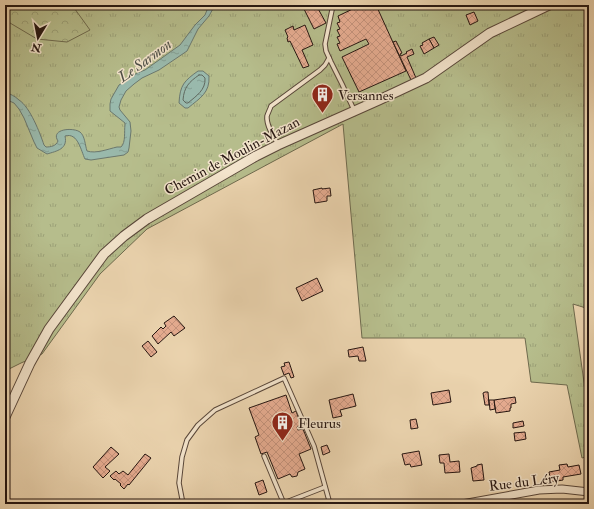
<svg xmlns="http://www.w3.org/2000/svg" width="594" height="509" font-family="'IM FELL Double Pica',serif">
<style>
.grass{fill:url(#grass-tufts);stroke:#6e6a4e}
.forest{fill:url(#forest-crowns);stroke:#6e6a4e}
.water{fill:url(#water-ripples);stroke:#6b786e}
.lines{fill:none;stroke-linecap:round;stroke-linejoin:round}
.shore{stroke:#60685e;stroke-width:1}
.building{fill:url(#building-cross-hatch);stroke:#261611}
.service-casing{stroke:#584639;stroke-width:5.5}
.minor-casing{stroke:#584639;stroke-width:9}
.tertiary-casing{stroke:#584639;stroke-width:11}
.service{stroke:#f3e4cc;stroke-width:3.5}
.minor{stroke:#f3e4cc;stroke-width:7}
.tertiary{stroke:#f3e4cc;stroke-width:9}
.labels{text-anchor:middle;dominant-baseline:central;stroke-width:3;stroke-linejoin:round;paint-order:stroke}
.poi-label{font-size:14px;fill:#261611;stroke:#f3e4cc;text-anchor:start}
.street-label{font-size:14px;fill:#261611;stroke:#f3e4cc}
.water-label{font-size:15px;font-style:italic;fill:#4e4f47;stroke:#f3e4cc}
</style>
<defs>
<pattern id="grass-tufts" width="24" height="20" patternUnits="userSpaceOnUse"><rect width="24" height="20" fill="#b6bd8c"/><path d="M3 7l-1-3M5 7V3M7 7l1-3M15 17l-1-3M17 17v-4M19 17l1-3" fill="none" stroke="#9ca278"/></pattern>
<pattern id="forest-crowns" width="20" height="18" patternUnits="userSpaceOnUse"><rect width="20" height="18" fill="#b6bd8c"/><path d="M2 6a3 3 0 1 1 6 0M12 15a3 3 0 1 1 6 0" fill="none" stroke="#9ca278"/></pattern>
<pattern id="water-ripples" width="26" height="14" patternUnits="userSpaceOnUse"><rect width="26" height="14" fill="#99b9ac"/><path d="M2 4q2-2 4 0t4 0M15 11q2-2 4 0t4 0" fill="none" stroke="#849e93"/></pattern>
<pattern id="building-cross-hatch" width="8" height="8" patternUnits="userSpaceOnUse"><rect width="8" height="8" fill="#e6ac91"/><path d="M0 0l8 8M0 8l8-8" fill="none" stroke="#c5937c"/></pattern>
</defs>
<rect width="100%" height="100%" fill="#ecd5b0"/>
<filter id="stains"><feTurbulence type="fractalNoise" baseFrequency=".005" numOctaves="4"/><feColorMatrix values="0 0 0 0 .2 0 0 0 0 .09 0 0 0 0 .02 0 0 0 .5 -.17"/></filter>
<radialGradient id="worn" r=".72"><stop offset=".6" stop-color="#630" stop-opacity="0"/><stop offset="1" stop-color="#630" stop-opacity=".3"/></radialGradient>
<!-- grass -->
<polygon class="grass" points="5,5 589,5 589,309 573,304 589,418 589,456 582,458 567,385 531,382 525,338 362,338 343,124 147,229 100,274 42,354 21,363 5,371"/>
<!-- forest -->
<polygon class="forest" points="5,5 72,5 90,30 67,42 37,39 5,20"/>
<!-- water -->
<g class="water">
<path d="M209,5H215L209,16L198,29L187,51L159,70L142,78L134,84L126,91L121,100L119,107L120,110L130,122L131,131L129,148L128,152L124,155L91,160L85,159C81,151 78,132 65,136C68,149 57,151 47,154L37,148L34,142L24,118L19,109L14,103L5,99V92C10,94 15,96 19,100C30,107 40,133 44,145L46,147C51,147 56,146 58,141C50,129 73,127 80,132C85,136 85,145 87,151C96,154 108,149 117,147H121C126,142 124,132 125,125V123L110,111V104L111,99L119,85L137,73L145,70L180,45L195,25L205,15Z"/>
<path d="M198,71H203L209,76C210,93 200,98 188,108H185L179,103C180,85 184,81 198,71Z"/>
</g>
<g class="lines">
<!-- shore -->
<path class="shore" d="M199,75H202L205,78C206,90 196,96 188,103H186L183,100C184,87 189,82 199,75Z"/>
</g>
<!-- building -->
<g class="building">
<polygon points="302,5 316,5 326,23 314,29"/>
<polygon points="361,5 376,5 406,71 359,92 342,57 369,44 366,39 340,51 337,44 340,43 337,37 340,36 337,30 340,29 337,23 340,22 338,16"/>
<polygon points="474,12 478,21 470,25 466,15"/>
<polygon points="305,25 313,45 302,50 309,66 303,68 290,41 288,42 287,38 288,37 285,30 293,26 294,30"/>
<polygon points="434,37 439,45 434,48 429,39"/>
<polygon points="429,39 434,48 424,54 420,46 423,45 422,43"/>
<polygon points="396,41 402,53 400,54 401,56 407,53 406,52 412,49 414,54 407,57 416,78 411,80 393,42"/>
<polygon points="322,188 322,189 330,188 331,196 327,196 327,201 315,203 313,190"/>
<polygon points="317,278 323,291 302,301 296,288"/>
<polygon points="174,316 185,328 174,336 171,332 158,344 152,336 161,327 163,329 166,326 164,323"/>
<polygon points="148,341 157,352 151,357 142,346"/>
<polygon points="363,347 366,361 359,361 358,356 349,357 348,350"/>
<polygon points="289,362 294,377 291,378 289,373 284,375 281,367 285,366 284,363"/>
<polygon points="449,390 451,402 433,405 431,393"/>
<polygon points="485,392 488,392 489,405 485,405 483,393"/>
<polygon points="353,394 356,406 340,410 342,416 333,418 329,400"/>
<polygon points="286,395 292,413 296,411 301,425 297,427 298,430 303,429 311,449 299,454 305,469 298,472 297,476 292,477 290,474 278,479 267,452 261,454 255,437 259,435 249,408"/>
<polygon points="515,397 516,403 511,404 511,408 510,408 510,411 496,413 494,400"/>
<polygon points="489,400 494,400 495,409 490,410"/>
<polygon points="416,419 418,428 411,429 410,420"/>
<polygon points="523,421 524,426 513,428 513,423"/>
<polygon points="525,432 526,439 515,441 514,433"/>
<polygon points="327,445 330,452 323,455 321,447"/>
<polygon points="111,447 119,454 105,467 110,471 103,478 93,467"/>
<polygon points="419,451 422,465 411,467 410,464 405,465 402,454"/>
<polygon points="145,454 151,458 129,485 128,484 124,489 120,485 121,484 115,479 114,480 110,476 116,471 119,474 123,471 128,475"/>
<polygon points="449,454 450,462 459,461 460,472 445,473 444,463 440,463 439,455"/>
<polygon points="482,464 484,480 473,481 471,468 477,466 477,465"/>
<polygon points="567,464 568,467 579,465 581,474 563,477 563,480 551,482 549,472 560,470 559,465"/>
<polygon points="263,480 267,492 259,495 255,483"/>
</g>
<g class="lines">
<defs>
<g id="service">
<polyline points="333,5 325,44 326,51 331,62 342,84 354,110"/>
<path d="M278,144C273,136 266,125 267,116C268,113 270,109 271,106L320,70L325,65L329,58"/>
<polyline points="264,456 284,504"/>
<polyline points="284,503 325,487"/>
<polyline points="183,504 179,483 182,457 187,440 198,425 215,410 284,378 314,446 330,504"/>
</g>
<polyline id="minor" points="462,504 539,490 562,489 589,492"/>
<polyline id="tertiary" points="5,417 30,363 49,329 104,254 124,236 147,219 256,156 278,145 379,100 426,78 490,33 549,5"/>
</defs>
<!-- service casing -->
<use href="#service" class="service-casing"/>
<!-- minor casing -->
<use href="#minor" class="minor-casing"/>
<!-- tertiary casing -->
<use href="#tertiary" class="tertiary-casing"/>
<!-- service -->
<use href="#service" class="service"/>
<!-- minor -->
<use href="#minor" class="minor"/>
<!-- tertiary -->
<use href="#tertiary" class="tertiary"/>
</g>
<!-- icons -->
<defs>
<symbol id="building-pin" viewBox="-11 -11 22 30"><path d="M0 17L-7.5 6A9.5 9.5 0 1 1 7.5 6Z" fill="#8f2418" stroke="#f3e4cc"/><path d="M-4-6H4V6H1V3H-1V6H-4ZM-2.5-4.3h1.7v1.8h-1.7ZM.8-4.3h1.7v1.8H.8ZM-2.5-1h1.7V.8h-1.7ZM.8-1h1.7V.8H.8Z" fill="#fff"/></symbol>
</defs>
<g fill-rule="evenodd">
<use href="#building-pin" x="310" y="82" width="25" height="34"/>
<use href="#building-pin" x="270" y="410" width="25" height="34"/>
</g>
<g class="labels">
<!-- poi labels -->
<g class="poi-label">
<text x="338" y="95">Versannes</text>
<text x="298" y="423">Fleurus</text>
</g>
<!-- street labels -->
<g class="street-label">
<text transform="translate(232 156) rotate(-28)">Chemin de Moulin-Mazan</text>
<text transform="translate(524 482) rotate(-7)">Rue du Léry</text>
</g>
<!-- water labels -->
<g class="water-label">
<text transform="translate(145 61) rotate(-36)">Le Sarmon</text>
</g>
</g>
<!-- margin -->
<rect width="594" height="509" fill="none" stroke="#ecd5b0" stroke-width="20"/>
<rect x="6" y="6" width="582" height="497" fill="none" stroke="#261611" stroke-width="2"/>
<rect x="10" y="10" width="574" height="489" fill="none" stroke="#261611"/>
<!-- north arrow -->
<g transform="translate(38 38) rotate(190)" stroke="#f3e4cc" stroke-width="3" paint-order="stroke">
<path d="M0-3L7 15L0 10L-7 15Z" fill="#261611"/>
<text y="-6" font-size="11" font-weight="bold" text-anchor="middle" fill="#261611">N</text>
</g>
<rect width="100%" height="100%" filter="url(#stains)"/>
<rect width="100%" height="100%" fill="url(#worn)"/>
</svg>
